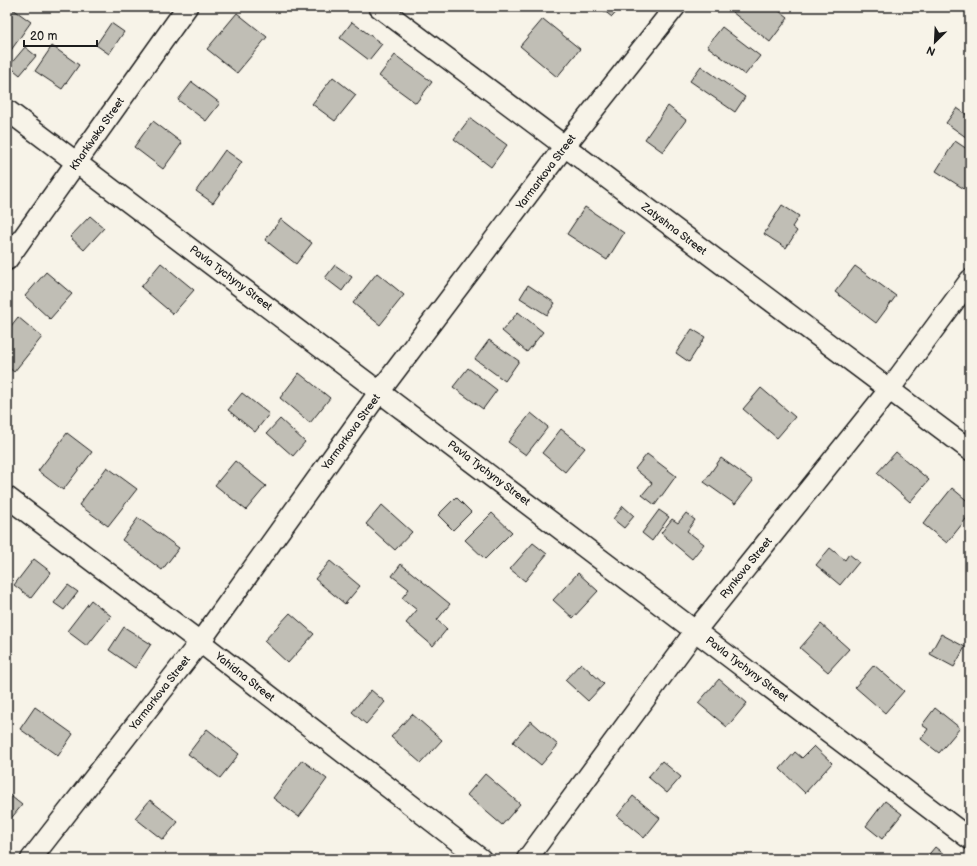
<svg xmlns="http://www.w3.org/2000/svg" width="977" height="866" font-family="'Balsamiq Sans',sans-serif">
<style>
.building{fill:#c0beb5;stroke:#1c1c1c}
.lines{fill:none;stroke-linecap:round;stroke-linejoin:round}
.minor-casing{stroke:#1c1c1c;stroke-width:23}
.minor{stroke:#f7f3e8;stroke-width:20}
.labels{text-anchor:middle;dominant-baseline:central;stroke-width:3;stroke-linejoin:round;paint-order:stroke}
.street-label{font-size:11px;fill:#1c1c1c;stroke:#f7f3e8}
</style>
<rect width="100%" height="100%" fill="#f7f3e8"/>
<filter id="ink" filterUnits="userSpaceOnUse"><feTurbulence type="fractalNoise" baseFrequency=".025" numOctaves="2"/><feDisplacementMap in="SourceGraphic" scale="8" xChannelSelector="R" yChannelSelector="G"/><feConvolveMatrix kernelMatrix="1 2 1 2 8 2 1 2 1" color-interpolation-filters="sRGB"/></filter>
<g filter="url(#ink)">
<!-- building -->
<g class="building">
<polygon points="599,7 621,7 612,17"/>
<polygon points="736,7 774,7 788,18 770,42 732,12"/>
<polygon points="13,9 31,22 9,53 7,52 7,17"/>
<polygon points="237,13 267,37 237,73 207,49"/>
<polygon points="543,19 580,49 557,77 520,46"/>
<polygon points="352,22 382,44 369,60 340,38"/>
<polygon points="111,23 124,32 109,54 96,45"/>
<polygon points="722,27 760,56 745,75 707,46"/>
<polygon points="52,46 79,65 62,89 35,71"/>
<polygon points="25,47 36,56 20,75 9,66"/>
<polygon points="395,55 432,82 416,103 379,76"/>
<polygon points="701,66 745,97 735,112 690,81"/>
<polygon points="333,77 356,95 335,121 312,104"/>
<polygon points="192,82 220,103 206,121 178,100"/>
<polygon points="668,106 686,120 663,152 645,139"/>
<polygon points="957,108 970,117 970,140 946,123"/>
<polygon points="470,118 507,145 491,167 454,139"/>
<polygon points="153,121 182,143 163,169 134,147"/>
<polygon points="955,141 970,151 969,192 936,171"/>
<polygon points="225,150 242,162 213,203 196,191"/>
<polygon points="7,151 12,155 7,162"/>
<polygon points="782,205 799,216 792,227 797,231 786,248 764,234"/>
<polygon points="585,207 624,233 607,260 567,234"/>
<polygon points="90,216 104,228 84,250 70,237"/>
<polygon points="281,219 312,243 296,264 265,240"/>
<polygon points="161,263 194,290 173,314 141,287"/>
<polygon points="335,265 352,277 342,291 325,278"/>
<polygon points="855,266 896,296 876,323 835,292"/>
<polygon points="46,272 72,294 50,319 25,296"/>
<polygon points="377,273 404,295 380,325 353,303"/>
<polygon points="528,285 555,303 547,315 520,298"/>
<polygon points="518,312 543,332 527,352 502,331"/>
<polygon points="18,317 42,337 14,372 7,366 7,331"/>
<polygon points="692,329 705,337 689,362 676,353"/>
<polygon points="489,340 519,361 505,381 475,359"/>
<polygon points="468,368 497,390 483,409 453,387"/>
<polygon points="299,373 330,398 310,423 280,398"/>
<polygon points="761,388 795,417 777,438 743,409"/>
<polygon points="242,393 269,414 255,432 228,410"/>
<polygon points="531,413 548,427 526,455 508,442"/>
<polygon points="280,419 305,442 293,456 267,433"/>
<polygon points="561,429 585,448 565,472 542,453"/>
<polygon points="67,433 92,452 63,490 38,471"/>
<polygon points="896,452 929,480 910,502 877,473"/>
<polygon points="647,454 676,476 655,505 642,495 652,483 635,469"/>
<polygon points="721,458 753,481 735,504 704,482"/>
<polygon points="235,461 266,486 246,510 215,485"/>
<polygon points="107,467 137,489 108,526 79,505"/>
<polygon points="952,488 970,503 970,514 947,543 923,524"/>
<polygon points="456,497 471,512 453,530 438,515"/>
<polygon points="382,505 412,532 395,550 366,524"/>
<polygon points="623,506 634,516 624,528 613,519"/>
<polygon points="659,510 669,517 652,541 642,533"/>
<polygon points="492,513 512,532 485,559 465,540"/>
<polygon points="686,513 695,520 687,531 704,544 692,559 661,533 672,519 678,523"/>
<polygon points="138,518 179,548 162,570 122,540"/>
<polygon points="533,543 547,554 525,581 510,569"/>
<polygon points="830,548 845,560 849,554 859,562 840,585 816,565"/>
<polygon points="34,559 51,572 31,598 14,585"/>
<polygon points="330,561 360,586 345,604 315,579"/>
<polygon points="401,564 450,604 437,620 447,629 433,646 406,623 417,610 402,598 409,589 392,576"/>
<polygon points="578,573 598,591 573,618 553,600"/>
<polygon points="68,585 78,592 64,610 54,603"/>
<polygon points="91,600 111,616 87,646 67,631"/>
<polygon points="290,613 314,634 288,663 264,641"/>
<polygon points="821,624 849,649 828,672 800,648"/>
<polygon points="124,627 151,644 135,668 109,650"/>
<polygon points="941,634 965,647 954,667 930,654"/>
<polygon points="581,663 604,684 588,701 565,680"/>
<polygon points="874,665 904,691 885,713 855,687"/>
<polygon points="719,679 747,703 727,727 698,703"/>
<polygon points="371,690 385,702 366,724 352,712"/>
<polygon points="35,707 73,734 58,756 20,729"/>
<polygon points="935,708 960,728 939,753 921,739 928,729 922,725"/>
<polygon points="412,714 442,740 421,763 391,737"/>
<polygon points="531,721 558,745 541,765 513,742"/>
<polygon points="207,729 239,754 220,778 188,754"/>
<polygon points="814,746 832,763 805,793 780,769 795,752 802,758"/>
<polygon points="302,760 327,779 299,817 273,798"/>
<polygon points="662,761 681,777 667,793 648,777"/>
<polygon points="485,774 520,804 502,825 467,795"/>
<polygon points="7,793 22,805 9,821 7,820"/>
<polygon points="633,796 660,818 644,838 617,816"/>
<polygon points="150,800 178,822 163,840 135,818"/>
<polygon points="885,801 902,814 882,839 866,826"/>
<polygon points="935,847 950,859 925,859"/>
</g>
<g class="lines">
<defs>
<g id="minor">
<polyline points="379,7 970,450"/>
<polyline points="7,110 970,839"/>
<polyline points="7,260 187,7"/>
<polyline points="7,497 200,642 481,859"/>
<polyline points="31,859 200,642 380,391 564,147 675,7"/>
<polyline points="527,859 696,630 889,390 970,280"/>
</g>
</defs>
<!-- minor casing -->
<use href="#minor" class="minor-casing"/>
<!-- minor -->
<use href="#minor" class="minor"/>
</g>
</g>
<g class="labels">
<!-- street labels -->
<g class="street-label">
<text transform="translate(97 134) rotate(-55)">Kharkivska Street</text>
<text transform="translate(546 172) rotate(-53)">Yarmarkova Street</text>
<text transform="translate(674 229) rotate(37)">Zatyshna Street</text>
<text transform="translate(231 278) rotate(37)">Pavla Tychyny Street</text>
<text transform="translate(351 432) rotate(-54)">Yarmarkova Street</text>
<text transform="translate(489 473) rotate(37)">Pavla Tychyny Street</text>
<text transform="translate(746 568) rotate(-51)">Rynkova Street</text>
<text transform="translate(747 669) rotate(37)">Pavla Tychyny Street</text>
<text transform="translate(245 677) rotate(38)">Yahidna Street</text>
<text transform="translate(160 693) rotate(-52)">Yarmarkova Street</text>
</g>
</g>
<!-- margin -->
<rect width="977" height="866" fill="none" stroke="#f7f3e8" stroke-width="24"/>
<rect x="12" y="12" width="953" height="842" fill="none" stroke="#1c1c1c" stroke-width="1.5" filter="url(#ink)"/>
<!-- north arrow -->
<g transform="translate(935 42) rotate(204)" stroke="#f7f3e8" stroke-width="3" paint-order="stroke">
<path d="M0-3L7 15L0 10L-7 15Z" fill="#1c1c1c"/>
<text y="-6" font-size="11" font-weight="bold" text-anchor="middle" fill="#1c1c1c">N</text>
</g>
<!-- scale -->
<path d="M24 40v6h73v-6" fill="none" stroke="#1c1c1c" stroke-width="2"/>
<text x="30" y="40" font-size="12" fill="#1c1c1c" stroke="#f7f3e8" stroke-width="3" paint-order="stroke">20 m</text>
</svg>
